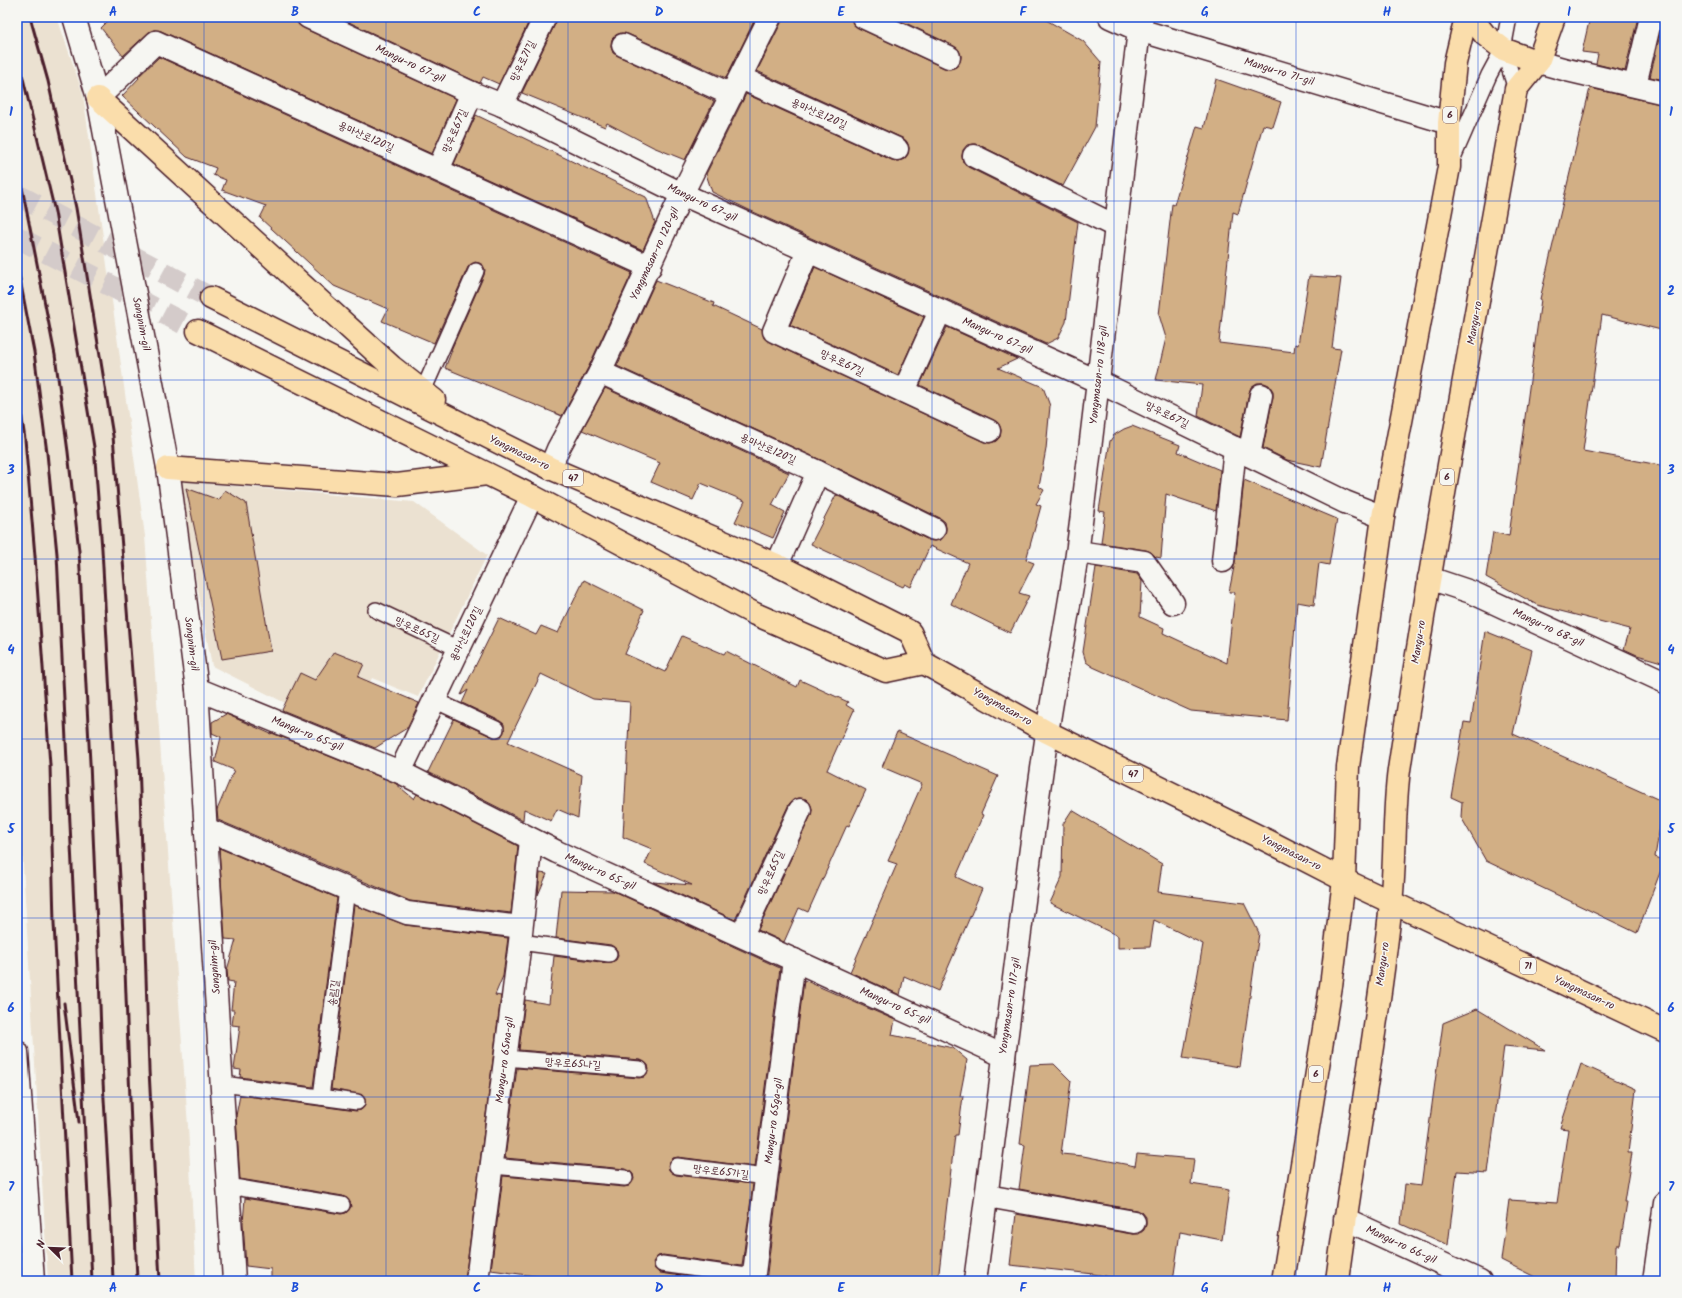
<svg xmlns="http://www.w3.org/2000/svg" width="1682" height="1298" font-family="Kalam,'Poor Story',sans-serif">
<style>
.built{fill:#ebe1d1}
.building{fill:#d2af85;stroke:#4a1f2b}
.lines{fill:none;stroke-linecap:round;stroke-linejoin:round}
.primary-tunnel{stroke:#d4cbca;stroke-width:22;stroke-dasharray:22 11;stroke-linecap:butt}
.lane-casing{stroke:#4a1f2b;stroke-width:18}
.street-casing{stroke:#4a1f2b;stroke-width:25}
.secondary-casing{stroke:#4a1f2b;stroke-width:25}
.primary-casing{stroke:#4a1f2b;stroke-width:25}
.lane{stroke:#f6f6f2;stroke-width:15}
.street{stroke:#f6f6f2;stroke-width:22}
.secondary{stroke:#f6f6f2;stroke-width:22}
.primary{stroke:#faddab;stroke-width:22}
.rail{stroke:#4a1f2b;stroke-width:3}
.grid{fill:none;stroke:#1d4ed8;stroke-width:1;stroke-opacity:0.55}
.labels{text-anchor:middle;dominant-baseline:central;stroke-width:3;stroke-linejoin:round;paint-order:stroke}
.shield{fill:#f6f6f2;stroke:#7e6067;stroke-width:1}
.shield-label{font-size:10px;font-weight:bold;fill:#4a1f2b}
.street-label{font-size:11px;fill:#4a1f2b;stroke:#f6f6f2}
.neatline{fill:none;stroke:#1d4ed8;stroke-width:1.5}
.grid-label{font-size:13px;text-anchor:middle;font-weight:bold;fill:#1d4ed8}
</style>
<rect width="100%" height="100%" fill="#f6f6f2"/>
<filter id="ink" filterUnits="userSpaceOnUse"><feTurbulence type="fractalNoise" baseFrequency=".025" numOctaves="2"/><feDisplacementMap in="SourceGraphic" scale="8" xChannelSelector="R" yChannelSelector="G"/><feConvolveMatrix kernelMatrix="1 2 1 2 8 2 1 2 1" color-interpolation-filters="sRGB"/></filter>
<g filter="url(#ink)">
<!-- built -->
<g class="built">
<polygon points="17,17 57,17 83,94 145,536 188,1126 196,1281 48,1281 17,764"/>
<polygon points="178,481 414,502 487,555 418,697 372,678 345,733 212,666"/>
</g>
<!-- building -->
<g class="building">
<polygon points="112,17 296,17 298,24 303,28 456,99 432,154 161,31 154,30 148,33 123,56 101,28"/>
<polygon points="338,17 531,17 499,84 483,77 480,83 477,82"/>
<polygon points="557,17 756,17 726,78 628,34 621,33 616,35 612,39 611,47 613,53 618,56 714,101 685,160 653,147 607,123 605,127 522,93 556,22"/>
<polygon points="782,17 851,17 853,24 858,28 944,68 950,69 956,67 960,62 961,56 959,50 954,46 893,17 1041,17 1083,41 1101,62 1095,127 1063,186 979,145 974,144 967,145 963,150 962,156 963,163 968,167 1078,222 1066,322 1058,338 1046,344 749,210 712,192 706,174 746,94 892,160 898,161 904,159 908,154 909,148 907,142 902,138 757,71 781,23"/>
<polygon points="1590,17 1638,17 1625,71 1596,64 1598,54 1582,52"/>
<polygon points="1663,22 1665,22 1665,80 1650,77"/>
<polygon points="159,57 632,273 589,366 562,416 445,368 452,350 451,350 484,275 485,270 483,265 479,263 475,262 468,267 434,343 382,321 388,309 334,286 260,218 266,206 222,190 226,180 213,175 216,168 187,157 122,96 139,78 138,77"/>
<polygon points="1216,79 1281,102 1273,127 1263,125 1238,214 1233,212 1219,343 1294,352 1295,344 1298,345 1309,276 1341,278 1332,348 1341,349 1321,467 1287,460 1263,448 1273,397 1273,391 1269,385 1264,383 1257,383 1251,387 1249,393 1240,437 1198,416 1202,385 1156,380 1166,338 1159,315 1172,204 1174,205 1197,126 1204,128"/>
<polygon points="1590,88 1665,105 1665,331 1602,315 1583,451 1665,466 1665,663 1637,655 1624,649 1630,629 1537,605 1486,577 1493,532 1509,536 1541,299 1540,299"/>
<polygon points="476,115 646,197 655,222 643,250 454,164"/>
<polygon points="815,267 924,317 898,375 790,325"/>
<polygon points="656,280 714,303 713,306 762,329 764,338 769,342 984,442 990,443 996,441 1000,437 1001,430 999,424 994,420 920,385 947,327 1017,359 998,368 1043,387 1050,406 1046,449 1039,487 1044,490 1036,504 1041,506 1026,560 1034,563 1019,593 1029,596 1010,633 951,604 968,563 930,546 911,587 905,584 903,587 811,544 836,495 929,540 935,541 941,540 945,535 946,528 945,522 940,518 823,461 617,366"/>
<polygon points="605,388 789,473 772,505 785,512 773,538 735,522 745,501 701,483 693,500 651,482 660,463 582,430"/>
<polygon points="1132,426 1180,445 1178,452 1220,470 1216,511 1166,494 1161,558 1156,557 1151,552 1146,550 1101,543 1105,512 1099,511 1110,441 1114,435 1124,429"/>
<polygon points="1244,480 1337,519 1329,565 1319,563 1314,605 1297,602 1287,720 1191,711 1093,667 1086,662 1083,652 1096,567 1137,574 1142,581 1140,617 1164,628 1163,633 1227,663 1235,592 1229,592 1235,562"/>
<polygon points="186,488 219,500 225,490 246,503 271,651 222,659"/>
<polygon points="584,580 644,610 625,654 665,672 682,636 724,654 726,651 797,687 800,680 848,702 846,705 854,710 827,770 866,790 849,826 847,825 808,912 799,908 784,942 758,930 811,815 812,809 810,803 806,799 799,798 793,800 789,804 735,920 653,882 692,885 645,864 652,849 623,837 630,702 593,699 541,674 508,742 582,775 578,818 557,809 551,821 524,809 523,820 428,772 454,719 493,737 501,737 504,732 504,724 500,721 462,703 468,690 461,695 499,618 536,635 541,626 558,633"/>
<polygon points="1485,631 1532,650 1513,734 1664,802 1655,857 1661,859 1661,870 1637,933 1486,861 1461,817 1462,802 1451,797 1464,722 1471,723"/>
<polygon points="334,652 364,664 358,677 419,703 407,728 375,748 282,710 300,673 315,680"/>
<polygon points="226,714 271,734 272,733 395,783 414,799 417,794 518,846 511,913 410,901 218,820 217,810 234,770 215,762 221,737 212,733 212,722"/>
<polygon points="897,732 998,776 981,814 983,815 956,877 982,889 938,991 904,976 900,995 850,972 897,864 888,861 922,784 882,767"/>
<polygon points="1072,810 1162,864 1158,892 1244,903 1259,933 1240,1067 1183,1058 1203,944 1154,920 1150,947 1118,948 1118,936 1050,903 1062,877 1063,824"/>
<polygon points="219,848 337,898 313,1087 240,1077 241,1070 234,1069 240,1026 232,1025 234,1010 231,1010 234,982 228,981 227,970 236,940 225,939"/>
<polygon points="540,873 547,874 538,895"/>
<polygon points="561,890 613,891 780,968 755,1167 678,1157 673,1158 668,1165 669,1170 676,1175 753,1184 742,1266 663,1255 658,1256 653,1262 654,1268 660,1273 718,1281 608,1281 563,1278 563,1280 491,1270 503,1176 624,1187 629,1186 634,1179 633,1174 626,1169 505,1158 517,1068 639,1078 644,1077 649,1070 648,1065 641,1060 519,1050 525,1000 549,1004 554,956 608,963 616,960 618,956 617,950 611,945 556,938"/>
<polygon points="354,905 405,925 508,938 503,976 495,995 501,996 465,1281 271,1281 271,1269 246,1266 243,1223 245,1198 341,1214 346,1213 351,1207 350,1202 343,1196 240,1179 236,1116 240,1095 356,1111 361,1110 364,1107 365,1099 362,1095 331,1089"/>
<polygon points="804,980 895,1020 892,1035 953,1048 967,1060 960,1096 963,1096 958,1135 955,1135 938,1281 766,1281"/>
<polygon points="1477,1009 1545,1050 1504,1046 1488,1173 1457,1171 1448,1245 1401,1224 1405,1184 1421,1186 1443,1023"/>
<polygon points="1054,1064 1071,1081 1061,1154 1083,1156 1135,1166 1137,1154 1194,1159 1191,1184 1229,1190 1222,1240 1180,1232 1173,1281 1134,1281 1093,1274 1010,1265 1016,1214 1132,1234 1139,1234 1144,1230 1146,1225 1146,1217 1142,1212 1136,1210 1019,1189 1025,1145 1020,1144 1030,1065"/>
<polygon points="1581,1064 1636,1089 1628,1153 1632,1153 1624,1202 1627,1202 1620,1245 1616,1245 1615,1281 1543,1281 1501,1260 1509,1200 1557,1203 1568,1129 1560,1128"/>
</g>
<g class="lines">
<!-- primary-tunnel -->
<g class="primary-tunnel">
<polyline points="17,195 211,298"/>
<polyline points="17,237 198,331"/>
</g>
<defs>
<g id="lane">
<polyline points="1503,49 1516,89"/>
<polyline points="1452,160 1489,75 1503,49 1509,17"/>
<polyline points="423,391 476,271"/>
<polyline points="376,610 459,649"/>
<polyline points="434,700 496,729"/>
<polyline points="520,942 609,954"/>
<polyline points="505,1058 640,1069"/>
<polyline points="223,1084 357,1102"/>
<polyline points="321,1097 347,889"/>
<polyline points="492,1166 625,1178"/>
<polyline points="677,1166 766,1177"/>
<polyline points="228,1186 342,1205"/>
<polyline points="662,1264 754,1277"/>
</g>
<g id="street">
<polyline points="308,17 472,93 502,105 682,194 1099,382 1345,502 1383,517"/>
<polyline points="863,17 949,57"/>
<polyline points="1110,17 1139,30 1449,123"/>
<polyline points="623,45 732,95"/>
<polyline points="1538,62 1567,70 1665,93"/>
<polyline points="741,78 897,149"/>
<polyline points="1635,85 1651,17"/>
<polyline points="98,98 156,42 650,267"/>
<polyline points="502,105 545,17"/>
<polyline points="974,156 1115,226"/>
<polyline points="438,170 472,93"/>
<polyline points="808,251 774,331 989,431"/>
<polyline points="600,372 818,472 934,529"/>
<polyline points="904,391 940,311"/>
<polyline points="1249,455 1261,395"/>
<polyline points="550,468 558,449 600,372 682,194 770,17"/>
<polyline points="1078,552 1144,562 1173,603"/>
<polyline points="1223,561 1235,448"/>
<polyline points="777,565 818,472"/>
<polyline points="1429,578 1471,592 1665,682"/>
<polyline points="197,689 400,772 557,852 1004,1056"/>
<polyline points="400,772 532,496"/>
<polyline points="206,829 364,896 407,913 521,927"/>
<polyline points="742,935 800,810"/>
<polyline points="17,1052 33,1281"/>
<polyline points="987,1196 1134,1222"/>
<polyline points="1345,1219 1480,1281"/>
<polyline points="477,1281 520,942 531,840"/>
<polyline points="753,1281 794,960"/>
<path d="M975,1281C1000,1099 1020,916 1047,734C1056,671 1070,609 1078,546C1100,374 1118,202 1139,30L1142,17"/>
<polyline points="1654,1281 1665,1203"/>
</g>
<polyline id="secondary" points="74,17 98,98 168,468 197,689 234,1281"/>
<g id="primary">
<polyline points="1471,17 1485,35 1503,49 1538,62"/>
<polyline points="98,98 392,367 434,400"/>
<polyline points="211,298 550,468 777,565 910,632 924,663 1047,732 1272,843 1344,880 1665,1031"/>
<polyline points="198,331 532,496 755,614 886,671 924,663"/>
<polyline points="168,468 397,485 487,474"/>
<polyline points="1283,1281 1331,986 1344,880 1348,767 1383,517 1449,167 1449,123 1455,63 1466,17"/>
<path d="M1337,1281C1353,1155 1378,1030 1391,903C1396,859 1393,814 1399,770C1433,542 1476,316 1516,89L1538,62L1554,17"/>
</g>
</defs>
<!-- lane casing -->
<use href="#lane" class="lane-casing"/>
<!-- street casing -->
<use href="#street" class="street-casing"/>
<!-- secondary casing -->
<use href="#secondary" class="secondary-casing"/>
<!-- primary casing -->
<use href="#primary" class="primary-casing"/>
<!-- lane -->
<use href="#lane" class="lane"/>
<!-- street -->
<use href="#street" class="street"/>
<!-- secondary -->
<use href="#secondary" class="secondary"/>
<!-- primary -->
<use href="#primary" class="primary"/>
<!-- rail -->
<g class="rail">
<polyline points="30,17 48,81 76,208 113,436 139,759 149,1070 160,1281"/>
<polyline points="17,53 55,212 94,447 102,549 125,970 137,1281"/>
<polyline points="17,162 55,355 68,452 79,551 90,763 99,973 102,1064 110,1203 113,1281"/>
<polyline points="17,264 34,352 47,453 57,554 92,1281"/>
<polyline points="17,386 25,439 35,556 50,765 54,923 72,1281"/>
<polyline points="64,1003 79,1122"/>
</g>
</g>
</g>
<!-- grid -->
<path class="grid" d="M204,17V1281M386,17V1281M568,17V1281M750,17V1281M932,17V1281M1114,17V1281M1296,17V1281M1478,17V1281M17,201H1665M17,380H1665M17,559H1665M17,739H1665M17,918H1665M17,1097H1665"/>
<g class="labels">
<!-- shield labels -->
<g class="shield">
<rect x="1443" y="107" width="14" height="16" rx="3"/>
<rect x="1440" y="469" width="14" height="16" rx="3"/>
<rect x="563" y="470" width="20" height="16" rx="3"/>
<rect x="1123" y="766" width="20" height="16" rx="3"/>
<rect x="1520" y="958" width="16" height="16" rx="3"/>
<rect x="1309" y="1066" width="14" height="16" rx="3"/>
</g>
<g class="shield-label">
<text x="1450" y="115">6</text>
<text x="1447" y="477">6</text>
<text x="573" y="478">47</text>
<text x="1133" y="774">47</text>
<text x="1528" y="966">71</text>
<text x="1316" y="1074">6</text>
</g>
<!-- street labels -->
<g class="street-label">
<text transform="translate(523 61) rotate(-64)">망우로71길</text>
<text transform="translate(410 64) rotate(25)">Mangu-ro 67-gil</text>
<text transform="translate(1279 72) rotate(17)">Mangu-ro 71-gil</text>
<text transform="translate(819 114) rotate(24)">용마산로120길</text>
<text transform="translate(455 131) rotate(-66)">망우로67길</text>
<text transform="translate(366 137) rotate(24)">용마산로120길</text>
<text transform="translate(702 203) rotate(25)">Mangu-ro 67-gil</text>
<text transform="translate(655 254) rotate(-65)">Yongmasan-ro 120-gil</text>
<text transform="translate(1475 323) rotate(-80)">Mangu-ro</text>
<text transform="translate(141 324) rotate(79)">Songnim-gil</text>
<text transform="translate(997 336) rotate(24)">Mangu-ro 67-gil</text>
<text transform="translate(842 363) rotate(25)">망우로67길</text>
<text transform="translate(1099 375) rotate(-84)">Yongmasan-ro 118-gil</text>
<text transform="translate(1167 415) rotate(26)">망우로67길</text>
<text transform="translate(768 449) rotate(24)">용마산로120길</text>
<text transform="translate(519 453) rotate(26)">Yongmasan-ro</text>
<text transform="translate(1548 628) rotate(25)">Mangu-ro 68-gil</text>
<text transform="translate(417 630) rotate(25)">망우로65길</text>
<text transform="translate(466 634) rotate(-64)">용마산로120길</text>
<text transform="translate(1419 642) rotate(-81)">Mangu-ro</text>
<text transform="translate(191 644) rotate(83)">Songnim-gil</text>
<text transform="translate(1002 707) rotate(29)">Yongmasan-ro</text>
<text transform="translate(307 734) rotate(22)">Mangu-ro 65-gil</text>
<text transform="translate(1291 853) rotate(27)">Yongmasan-ro</text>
<text transform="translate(600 872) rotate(24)">Mangu-ro 65-gil</text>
<text transform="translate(771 873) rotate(-65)">망우로65길</text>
<text transform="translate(1383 964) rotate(-82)">Mangu-ro</text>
<text transform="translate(215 967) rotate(-94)">Songnim-gil</text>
<text transform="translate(334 993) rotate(-83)">송림길</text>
<text transform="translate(1584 993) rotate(25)">Yongmasan-ro</text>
<text transform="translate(895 1006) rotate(24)">Mangu-ro 65-gil</text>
<text transform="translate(1010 1006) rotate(-82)">Yongmasan-ro 117-gil</text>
<text transform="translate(505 1060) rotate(-83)">Mangu-ro 65na-gil</text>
<text transform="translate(573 1064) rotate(4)">망우로65나길</text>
<text transform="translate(774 1121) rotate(-83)">Mangu-ro 65ga-gil</text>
<text transform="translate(721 1172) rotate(7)">망우로65가길</text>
<text transform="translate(1401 1245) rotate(25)">Mangu-ro 66-gil</text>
</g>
</g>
<!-- margin -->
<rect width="1682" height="1298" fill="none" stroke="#f6f6f2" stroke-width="44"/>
<!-- north arrow -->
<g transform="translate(50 1248) rotate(293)" stroke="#f6f6f2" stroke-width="3" paint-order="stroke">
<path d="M0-3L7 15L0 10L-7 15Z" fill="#4a1f2b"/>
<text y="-6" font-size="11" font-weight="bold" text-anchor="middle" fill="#4a1f2b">N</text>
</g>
<rect x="22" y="22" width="1638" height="1254" class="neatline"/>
<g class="grid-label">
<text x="113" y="16">A</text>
<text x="295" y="16">B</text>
<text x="477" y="16">C</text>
<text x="659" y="16">D</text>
<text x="841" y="16">E</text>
<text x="1023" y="16">F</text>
<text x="1205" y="16">G</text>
<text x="1387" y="16">H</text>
<text x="1569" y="16">I</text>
<text x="11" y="116">1</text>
<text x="1671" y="116">1</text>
<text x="11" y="295">2</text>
<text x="1671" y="295">2</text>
<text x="11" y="474">3</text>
<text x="1671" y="474">3</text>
<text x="11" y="654">4</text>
<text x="1671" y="654">4</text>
<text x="11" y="833">5</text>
<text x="1671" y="833">5</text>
<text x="11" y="1012">6</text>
<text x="1671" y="1012">6</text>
<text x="11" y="1191">7</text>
<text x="1671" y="1191">7</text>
<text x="113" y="1292">A</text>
<text x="295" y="1292">B</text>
<text x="477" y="1292">C</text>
<text x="659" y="1292">D</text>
<text x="841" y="1292">E</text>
<text x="1023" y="1292">F</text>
<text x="1205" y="1292">G</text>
<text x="1387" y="1292">H</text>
<text x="1569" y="1292">I</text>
</g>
</svg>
